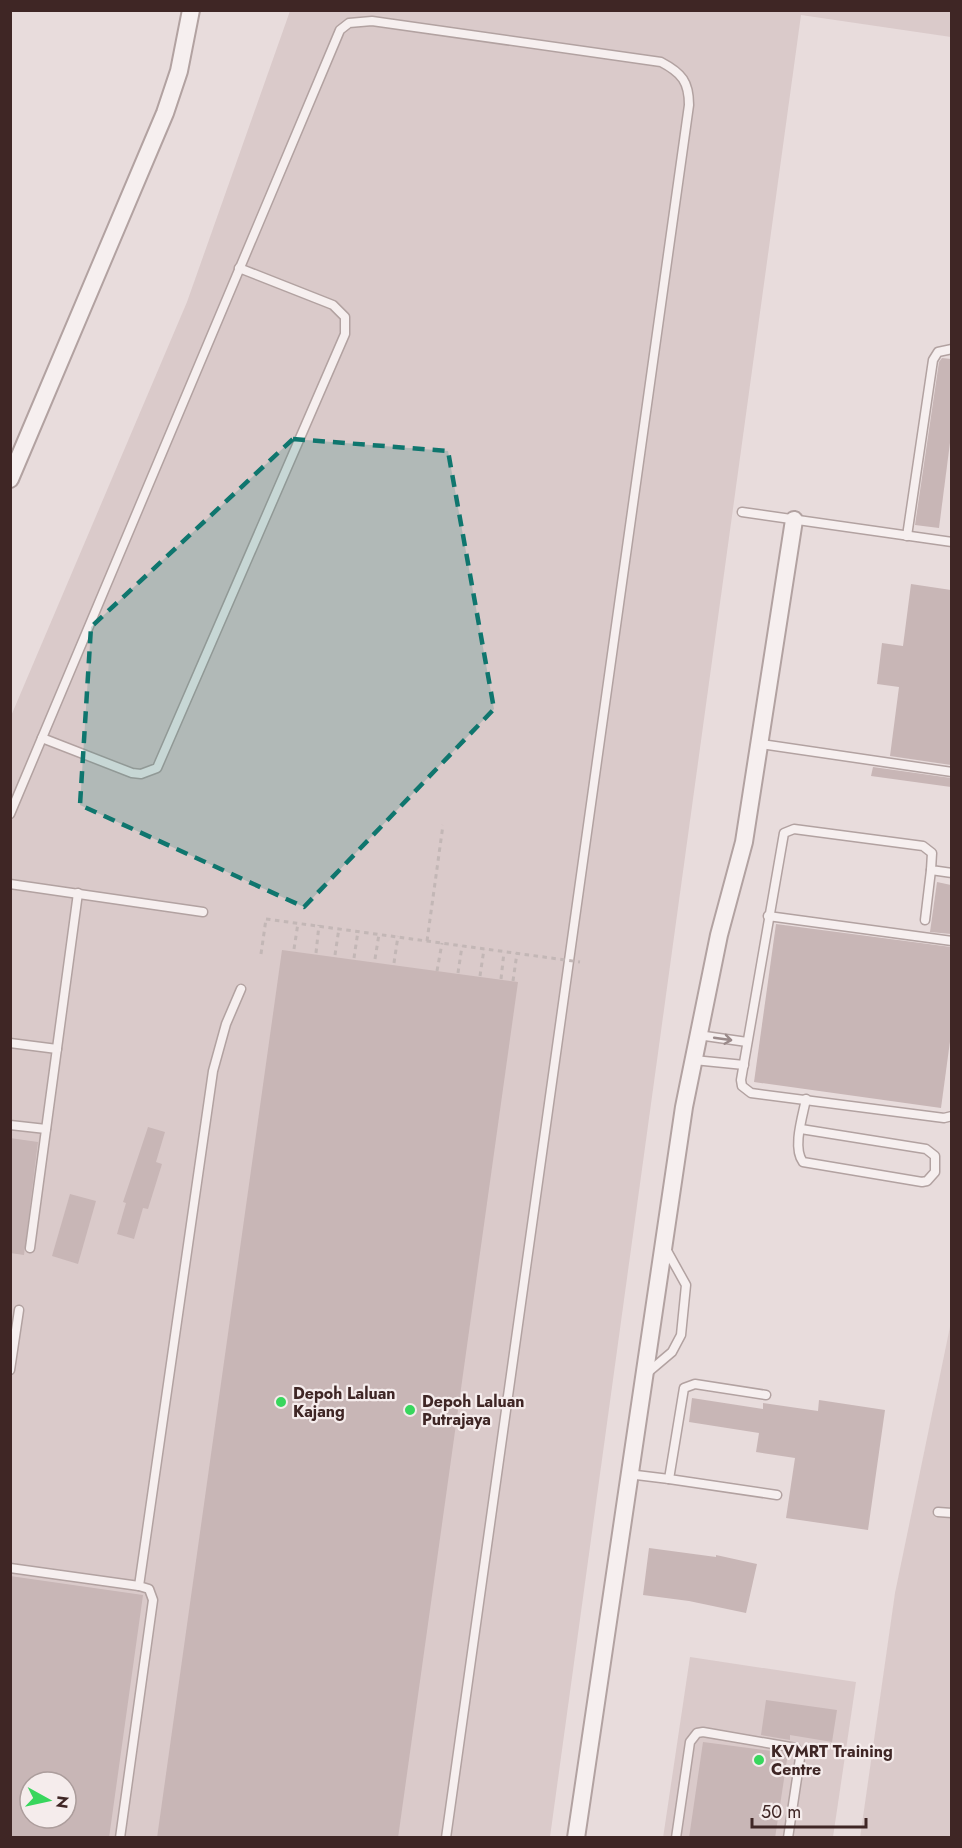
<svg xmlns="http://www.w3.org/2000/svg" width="962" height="1848" font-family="Jost,sans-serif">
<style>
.built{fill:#dacaca;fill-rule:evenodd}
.building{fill:#c8b6b6;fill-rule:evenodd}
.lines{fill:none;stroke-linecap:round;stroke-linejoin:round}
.service-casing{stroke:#b2a2a1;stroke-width:11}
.minor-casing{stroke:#b2a2a1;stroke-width:20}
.path{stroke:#c3b7b6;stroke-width:3;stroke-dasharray:4.5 4.5;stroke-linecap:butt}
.service{stroke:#f6efef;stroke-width:8}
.minor{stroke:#f6efef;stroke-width:16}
.path-bridge{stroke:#c3b7b6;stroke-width:3;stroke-dasharray:4.5 4.5;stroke-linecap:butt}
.oneway{stroke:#9a8a8a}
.marked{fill:#0f766e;fill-opacity:0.2;stroke:#0f766e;stroke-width:4.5;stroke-dasharray:12 8;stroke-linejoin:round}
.poi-dot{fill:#38d65d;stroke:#f5ecec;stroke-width:2}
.labels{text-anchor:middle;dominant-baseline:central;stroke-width:4.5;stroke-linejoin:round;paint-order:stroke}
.poi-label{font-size:16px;font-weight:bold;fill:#3f2625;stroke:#f5ecec;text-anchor:start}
</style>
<rect width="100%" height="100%" fill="#e8dcdc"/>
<!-- built -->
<g class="built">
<path d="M290,11H951V37L801,15L550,1837L11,1838V716L187,302ZM30,1782H66V1818H30Z"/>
<polygon points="951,1322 951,1837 860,1838 895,1593"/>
<polygon points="690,1657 856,1682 833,1837 663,1838"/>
</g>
<!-- building -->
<g class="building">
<polygon points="942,358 951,359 951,435 939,528 915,525 939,362"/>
<polygon points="911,584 951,590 951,765 890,756 899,687 877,684 882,643 903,646"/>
<polygon points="873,767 951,778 951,787 871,776"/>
<polygon points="937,882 951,885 951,934 930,932"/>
<polygon points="776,924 951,947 951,1034 941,1108 754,1082"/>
<polygon points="282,950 518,982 398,1838 157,1838"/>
<polygon points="148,1127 165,1132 156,1162 162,1164 148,1209 143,1208 134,1239 117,1234 126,1203 123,1202"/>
<polygon points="10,1138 38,1142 24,1255 10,1253"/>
<polygon points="70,1194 96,1201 78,1264 52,1256"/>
<polygon points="692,1398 763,1409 763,1403 818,1411 819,1400 885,1410 868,1530 786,1518 795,1458 756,1452 759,1433 689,1422"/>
<polygon points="649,1548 716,1557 716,1555 757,1564 746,1613 689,1601 643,1595"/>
<path d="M10,1576L143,1595L109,1838H10ZM30,1782H66V1818H30Z"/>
<polygon points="766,1700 837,1710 832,1742 790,1735 790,1740 761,1735"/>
<polygon points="703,1742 788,1753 775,1838 689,1838"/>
</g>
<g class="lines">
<defs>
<g id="service">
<polyline points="742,512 952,542"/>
<polyline points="907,536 933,360 938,352 952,349"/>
<polyline points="42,738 132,773 141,774 157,768 345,334 345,317 333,305 239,268"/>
<polyline points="761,744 952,772"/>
<path d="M10,814L340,30L349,23L372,21L661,62C682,73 689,82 689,105L446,1838"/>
<polyline points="952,873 931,870 932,853 923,846 794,829 784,833 741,1080 742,1086 751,1093 944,1118 952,1116"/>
<polyline points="10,884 203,912"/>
<polyline points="768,916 952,941"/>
<polyline points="925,920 931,870"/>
<polyline points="698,1035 747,1042"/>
<polyline points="10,1043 57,1049"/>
<polyline points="694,1060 744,1065"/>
<polyline points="10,1125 46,1129"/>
<path d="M801,1129L926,1149L935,1156V1172L927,1181L922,1182L803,1162C792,1148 803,1115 806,1099"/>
<polyline points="30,1248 78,893"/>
<polyline points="10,1370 19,1310"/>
<polyline points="646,1374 672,1352 681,1335 686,1285 666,1249"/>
<polyline points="766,1395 695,1384 684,1388 669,1479 777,1495"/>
<polyline points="628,1474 669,1479"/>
<polyline points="938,1512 952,1513"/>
<polyline points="10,1568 139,1586"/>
<polyline points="120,1838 153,1600 149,1589 139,1586 213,1071 226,1024 241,989"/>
<polyline points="676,1838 690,1742 697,1733 703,1732 796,1748 800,1758 788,1838"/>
</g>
<g id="minor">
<polyline points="10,479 165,113 179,71 191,10"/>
<polyline points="576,1838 684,1107 719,935 744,842 794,520"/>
</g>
</defs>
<!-- service casing -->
<use href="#service" class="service-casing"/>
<!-- minor casing -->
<use href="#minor" class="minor-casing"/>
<!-- path -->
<g class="path">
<polyline points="427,941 443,825"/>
<polyline points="294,949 298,923"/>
<polyline points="316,953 319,925"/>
<polyline points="261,954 266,919"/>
<polyline points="335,955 339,928"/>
<polyline points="354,958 358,931"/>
<polyline points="375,959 379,934"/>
<polyline points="394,963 398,936"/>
<polyline points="437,971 442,943"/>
<polyline points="458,973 462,946"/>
<polyline points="480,976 484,949"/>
<polyline points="501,979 504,952"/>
<polyline points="513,981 517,953"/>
</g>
<!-- service -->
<use href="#service" class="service"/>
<!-- minor -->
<use href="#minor" class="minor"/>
<!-- path-bridge -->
<polyline class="path-bridge" points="266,919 580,962"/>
</g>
<!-- one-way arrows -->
<defs><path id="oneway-shaft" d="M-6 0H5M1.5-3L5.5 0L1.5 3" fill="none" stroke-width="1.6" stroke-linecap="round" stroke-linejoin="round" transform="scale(1.5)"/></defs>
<use class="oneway" href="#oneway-shaft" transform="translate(723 1039) rotate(8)"/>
<!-- marked area -->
<path class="marked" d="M293,439L448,451L494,709L304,907L80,805L91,627Z"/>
<!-- markers -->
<g class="poi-dot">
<circle cx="281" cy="1402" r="6"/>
<circle cx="410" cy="1410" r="6"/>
<circle cx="759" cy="1760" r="6"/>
</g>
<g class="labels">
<!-- poi labels -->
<g class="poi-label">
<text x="293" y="1393">Depoh Laluan<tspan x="293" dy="18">Kajang</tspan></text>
<text x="422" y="1401">Depoh Laluan<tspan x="422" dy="18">Putrajaya</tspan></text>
<text x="771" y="1751">KVMRT Training<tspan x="771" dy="18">Centre</tspan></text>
</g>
</g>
<!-- border -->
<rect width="962" height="1848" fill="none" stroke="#3f2625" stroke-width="24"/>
<!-- north arrow -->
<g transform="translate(48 1800) rotate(98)"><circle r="28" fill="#f5ecec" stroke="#ac9d9c" stroke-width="1.5"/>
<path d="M0-4.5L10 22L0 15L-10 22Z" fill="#38d65d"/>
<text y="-9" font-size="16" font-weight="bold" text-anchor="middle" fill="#3f2625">N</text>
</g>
<!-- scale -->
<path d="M752 1818v9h114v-9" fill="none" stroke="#3f2625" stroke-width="3"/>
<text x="761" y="1818" font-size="18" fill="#3f2625" stroke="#f5ecec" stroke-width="4.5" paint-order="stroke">50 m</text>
</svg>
